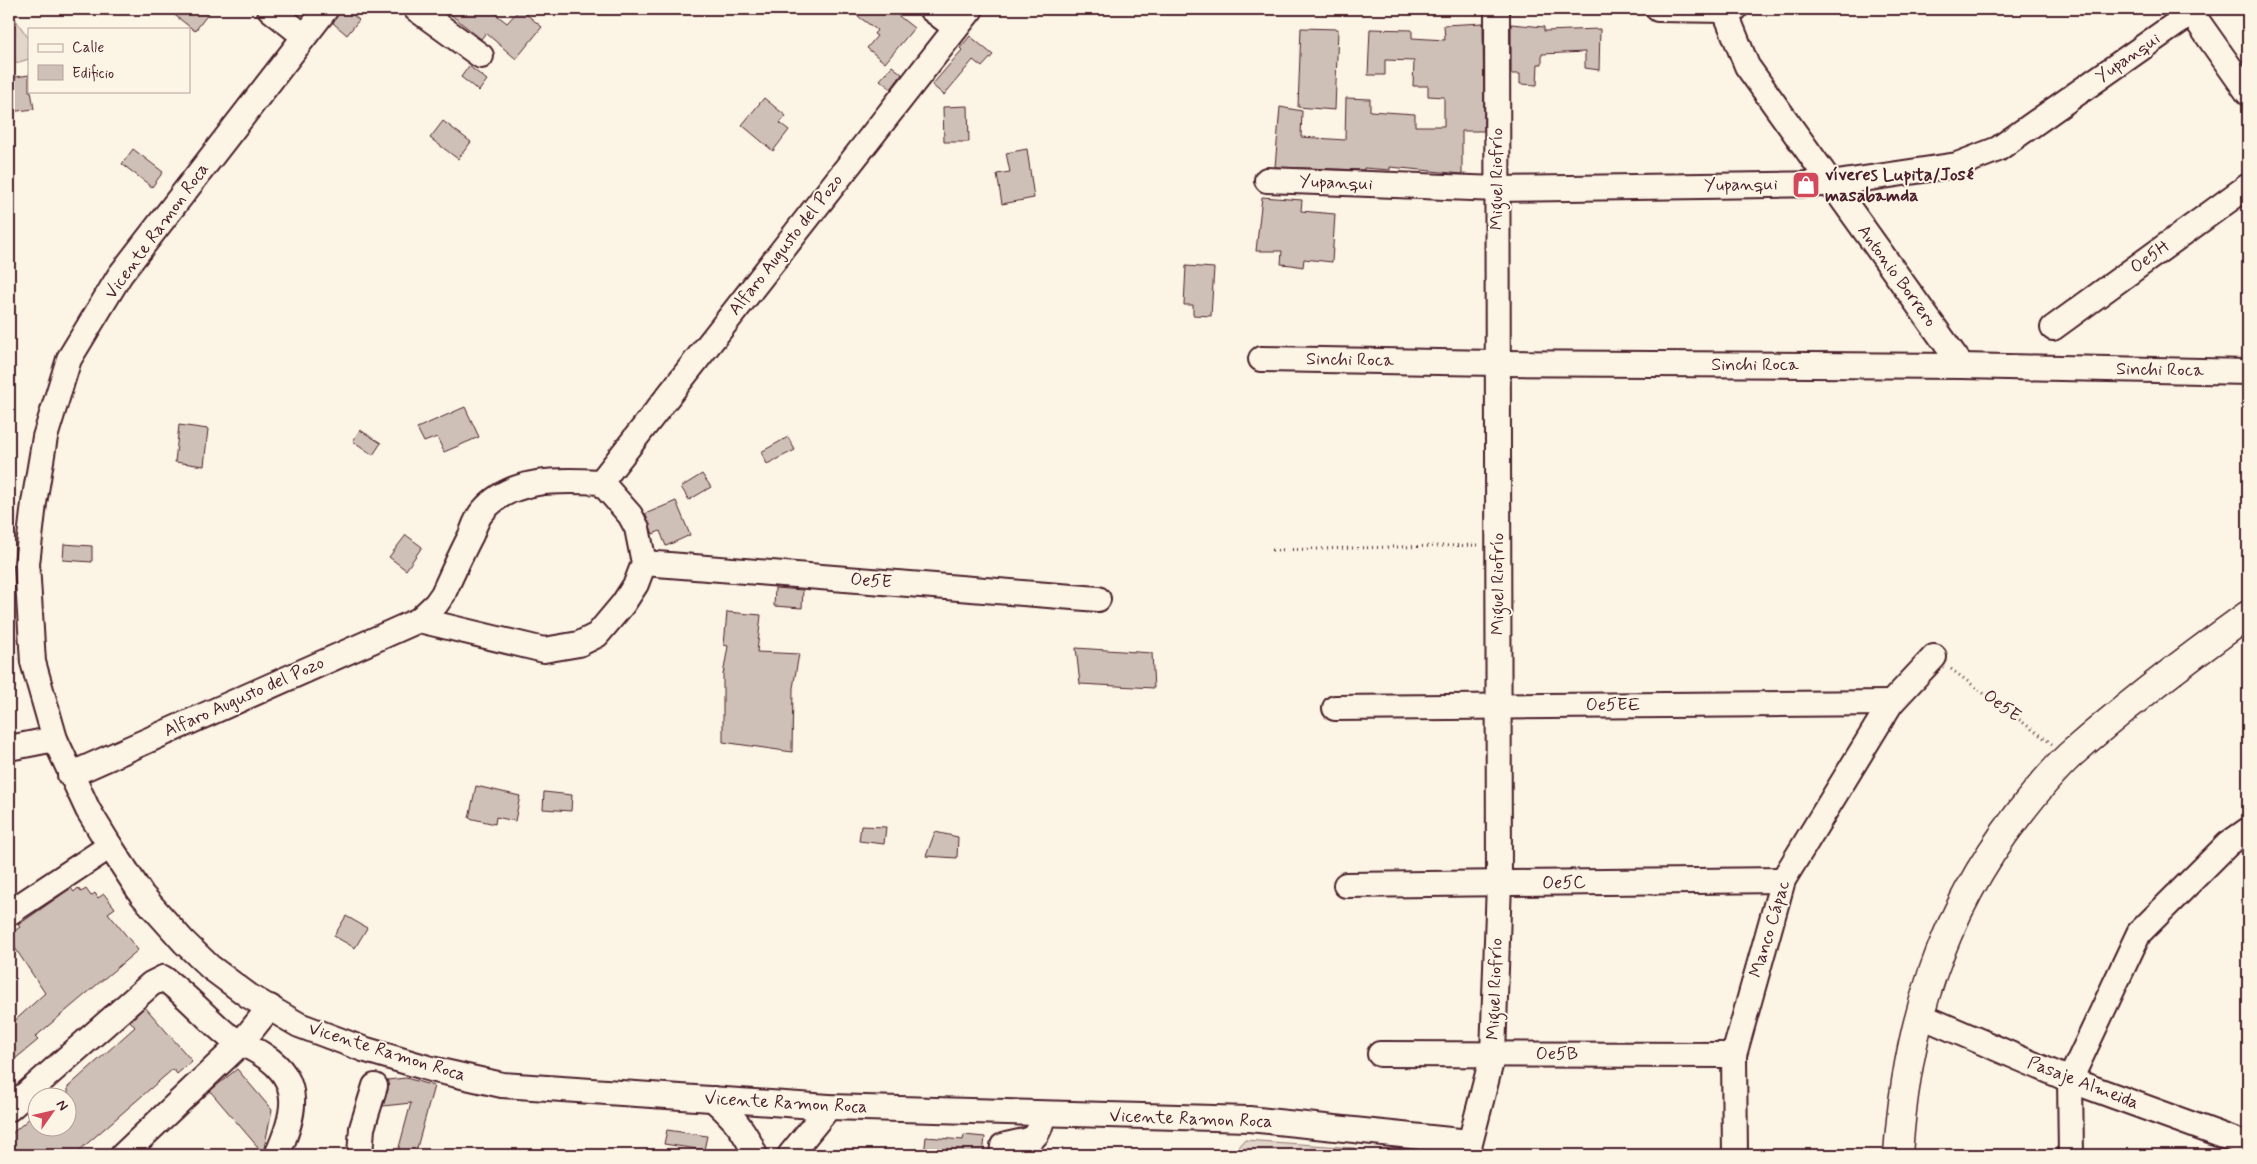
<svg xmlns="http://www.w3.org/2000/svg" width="2257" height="1164" font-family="Mynerve,sans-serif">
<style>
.green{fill:#e2d5ca;stroke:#967a7a}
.building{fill:#cfc0b7;stroke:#4a1f2b}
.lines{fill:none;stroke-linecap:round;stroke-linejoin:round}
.minor-casing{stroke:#4a1f2b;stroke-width:28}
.major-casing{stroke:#4a1f2b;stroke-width:31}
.path{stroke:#4a1f2b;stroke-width:3;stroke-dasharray:1 4;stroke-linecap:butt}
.minor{stroke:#fcf5e5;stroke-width:24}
.major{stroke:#fcf5e5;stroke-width:28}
.labels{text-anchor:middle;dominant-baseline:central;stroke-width:4;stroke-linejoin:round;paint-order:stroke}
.street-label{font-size:18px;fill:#4a1f2b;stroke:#fcf5e5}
.poi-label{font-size:18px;font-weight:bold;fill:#4a1f2b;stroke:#fcf5e5;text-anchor:start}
</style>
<rect width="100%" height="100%" fill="#fcf5e5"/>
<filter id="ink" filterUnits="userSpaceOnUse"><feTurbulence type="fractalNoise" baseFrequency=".02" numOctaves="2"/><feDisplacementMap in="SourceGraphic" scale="10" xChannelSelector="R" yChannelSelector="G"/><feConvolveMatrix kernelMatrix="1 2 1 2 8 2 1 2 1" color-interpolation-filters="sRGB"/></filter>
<g filter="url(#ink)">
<!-- green -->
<g class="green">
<polygon points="9,10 29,39 29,59 9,65"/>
<polygon points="1245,1140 1355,1148 1350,1155 1232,1155"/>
</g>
<!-- building -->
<g class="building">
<polygon points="167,9 212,9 195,31"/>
<polygon points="339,9 346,9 359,20 347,35 333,23"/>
<polygon points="444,9 489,9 507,23 520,9 542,27 516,59 486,33 481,39"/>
<polygon points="848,9 890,9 914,28 885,63 867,48 877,36 874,34 877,30"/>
<polygon points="1483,23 1484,131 1462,131 1462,174 1390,167 1390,170 1364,168 1364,170 1275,167 1280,107 1302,111 1301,137 1345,140 1346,98 1370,99 1370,111 1415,114 1415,126 1444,126 1444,97 1428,96 1428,86 1413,86 1414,61 1385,60 1385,75 1368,75 1370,29 1412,30 1412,38 1445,40 1444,25"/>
<polygon points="1511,24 1544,27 1544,31 1600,29 1599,70 1585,68 1585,52 1542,54 1542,64 1538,64 1537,85 1520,84 1520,74 1511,74"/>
<polygon points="1301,28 1338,29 1335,110 1298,107"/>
<polygon points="970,36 993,55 982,67 973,60 944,95 932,85 962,50 960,48"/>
<polygon points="469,66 487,80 479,91 461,77"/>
<polygon points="892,66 902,74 891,89 880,80"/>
<polygon points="29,75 29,91 31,91 34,109 9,112 9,78"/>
<polygon points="764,98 786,116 780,123 789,130 773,151 742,125"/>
<polygon points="968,106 969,142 944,142 943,107"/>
<polygon points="443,121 471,142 458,159 430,138"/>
<polygon points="133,149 163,172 152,187 122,164"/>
<polygon points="1027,149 1034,198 1002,204 997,174 1010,172 1006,153"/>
<polygon points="1262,197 1302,200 1301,211 1335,214 1332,262 1304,259 1303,267 1292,265 1281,264 1282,251 1256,251"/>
<polygon points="1186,266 1214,268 1211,316 1193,315 1193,305 1184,305"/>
<polygon points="465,407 479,437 444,452 437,437 424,442 417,428"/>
<polygon points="179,425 208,429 204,466 175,462"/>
<polygon points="360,430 381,443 373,455 353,441"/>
<polygon points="788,437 795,450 767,464 761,452"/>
<polygon points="702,474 711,487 689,500 681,487"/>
<polygon points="676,501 690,535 666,546 660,531 653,534 645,514"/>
<polygon points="406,535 422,547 406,570 389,557"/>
<polygon points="64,544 92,546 92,562 63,560"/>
<polygon points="775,588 803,590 802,608 774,606"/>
<polygon points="727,612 761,615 757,652 799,654 793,688 792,752 723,742 723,675 728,646 724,645"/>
<polygon points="1076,648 1152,653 1154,688 1080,684"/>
<polygon points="476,786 520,796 515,821 496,817 495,824 469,818"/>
<polygon points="544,792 572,795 571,811 543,809"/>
<polygon points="861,826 886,827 884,844 859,841"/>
<polygon points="935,832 958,837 957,858 926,856"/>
<polygon points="71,888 74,892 78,888 81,892 86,889 91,896 95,893 98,898 104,894 115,908 108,913 138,950 35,1037 38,1040 9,1064 9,1026 45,993 9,939 9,935 20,927 18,925"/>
<polygon points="346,916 367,928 355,948 334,936"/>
<polygon points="145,1007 192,1061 177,1074 173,1069 74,1155 9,1155 9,1136 38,1111 38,1126 68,1126 68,1087 135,1027 130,1021"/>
<polygon points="237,1069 272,1110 263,1153 210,1091"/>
<polygon points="406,1078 434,1086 415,1155 398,1151 411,1103 383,1106 388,1090 387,1080"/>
<polygon points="667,1130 707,1136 704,1150 664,1144"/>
<polygon points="964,1135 985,1137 983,1155 924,1155 926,1137 963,1140"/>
</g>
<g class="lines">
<defs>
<g id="minor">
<polyline points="270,9 304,36"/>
<polyline points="326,9 120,275 69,359 45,437 34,503 27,564 33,662 55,739 88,810 110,846 142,895 184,942 210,967 249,996 299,1025 363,1049 431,1069 502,1085 829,1107 1249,1119 1469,1142"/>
<polyline points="416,9 481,56"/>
<polyline points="931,9 956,28"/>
<polyline points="1658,9 1724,10 1735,9"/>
<polyline points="1724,9 1747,66 1962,366"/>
<polyline points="2191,12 2248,93"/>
<polyline points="1267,180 1497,189 1830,184 1957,165 1998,149 2197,9"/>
<polyline points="2053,328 2248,186"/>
<polyline points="1261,359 1497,363 1962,366 2248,372"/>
<polyline points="601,482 971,9"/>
<polyline points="644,563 1098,599"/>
<polyline points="1335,708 1891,703"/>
<polyline points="9,748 55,739"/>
<path d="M70,775L419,620L436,604L443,594C452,574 461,554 471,535C474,527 477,517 483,511C511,477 561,480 601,482L630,515L637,528L644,563L636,584L623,604L597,635L579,644L544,650L419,620"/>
<polyline points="1346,885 1783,880"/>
<polyline points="9,913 110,846"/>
<polyline points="1919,1015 2070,1080 2248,1145"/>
<polyline points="1380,1054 1734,1055"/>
<path d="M713,1099C733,1117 745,1130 755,1155"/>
<path d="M9,1109L151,984L163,978C186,994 204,1016 226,1034C238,1042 251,1047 263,1055C305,1081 294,1117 277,1155"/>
<polyline points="123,1155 241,1043 270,1007"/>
<polyline points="360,1155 362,1128 375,1086"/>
<polyline points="790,1155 829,1107"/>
<path d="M1002,1155L1003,1146C1030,1138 1038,1145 1043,1114"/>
<polyline points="1467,1155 1493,1054 1499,883 1497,9"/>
<polyline points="1735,1155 1734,1055 1783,880 1891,703 1934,657"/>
<polyline points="2071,1155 2070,1080 2139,933 2228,844 2248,830"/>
</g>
<path id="major" d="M1898,1155C1906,1029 1940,916 2018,815C2034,794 2051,773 2070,755C2126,705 2187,659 2248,615"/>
</defs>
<!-- minor casing -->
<use href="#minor" class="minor-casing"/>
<!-- major casing -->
<use href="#major" class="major-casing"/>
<!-- path -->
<g class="path">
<polyline points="1272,550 1480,545"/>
<polyline points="1951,669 2052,744"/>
</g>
<!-- minor -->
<use href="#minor" class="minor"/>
<!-- major -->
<use href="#major" class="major"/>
</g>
</g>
<!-- icons -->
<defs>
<symbol id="shop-square" viewBox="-11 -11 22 22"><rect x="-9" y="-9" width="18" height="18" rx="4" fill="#d1495b" stroke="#fcf5e5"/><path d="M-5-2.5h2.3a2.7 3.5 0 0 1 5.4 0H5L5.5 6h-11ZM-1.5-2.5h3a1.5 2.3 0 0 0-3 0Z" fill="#fff"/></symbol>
</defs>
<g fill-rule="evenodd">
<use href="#shop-square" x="1790" y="169" width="32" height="32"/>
</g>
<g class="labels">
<!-- street labels -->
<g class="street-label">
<text transform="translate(2128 58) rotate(-35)">Yupanqui</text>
<text transform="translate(1497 179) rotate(-90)">Miguel Riofrío</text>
<text transform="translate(1336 183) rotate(2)">Yupanqui</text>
<text transform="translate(1741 185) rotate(-1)">Yupanqui</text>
<text transform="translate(157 231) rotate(-54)">Vicente Ramon Roca</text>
<text transform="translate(786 245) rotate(-52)">Alfaro Augusto del Pozo</text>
<text transform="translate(2150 257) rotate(-36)">Oe5H</text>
<text transform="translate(1897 276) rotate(54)">Antonio Borrero</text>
<text transform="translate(1350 360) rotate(1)">Sinchi Roca</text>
<text x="1755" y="365">Sinchi Roca</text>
<text transform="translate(2160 370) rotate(1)">Sinchi Roca</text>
<text transform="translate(871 581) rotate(4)">Oe5E</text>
<text transform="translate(1498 584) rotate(-90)">Miguel Riofrío</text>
<text transform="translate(244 697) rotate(-24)">Alfaro Augusto del Pozo</text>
<text x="1613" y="705">Oe5EE</text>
<text transform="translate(2002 706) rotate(36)">Oe5E</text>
<text transform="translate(1564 883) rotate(-1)">Oe5C</text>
<text transform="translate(1770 929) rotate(-73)">Manco Cápac</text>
<text transform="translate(1495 989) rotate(-88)">Miguel Riofrío</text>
<text transform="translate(387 1052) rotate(17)">Vicente Ramon Roca</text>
<text x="1557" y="1054">Oe5B</text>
<text transform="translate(2083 1083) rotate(21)">Pasaje Almeida</text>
<text transform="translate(786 1103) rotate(3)">Vicente Ramon Roca</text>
<text transform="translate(1191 1119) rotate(2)">Vicente Ramon Roca</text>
</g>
<!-- poi labels -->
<g class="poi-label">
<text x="1825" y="175">víveres Lupita/José<tspan x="1825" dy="21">masabamda</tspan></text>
</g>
</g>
<!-- margin -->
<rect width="2257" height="1164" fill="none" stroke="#fcf5e5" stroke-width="30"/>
<rect x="15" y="15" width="2227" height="1134" fill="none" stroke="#4a1f2b" stroke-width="2" filter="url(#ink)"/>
<!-- legend -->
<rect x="28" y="28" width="162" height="65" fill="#fcf5e5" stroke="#b59f9b"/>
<rect x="38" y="44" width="25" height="8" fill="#fcf5e5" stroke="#b59f9b"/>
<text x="72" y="52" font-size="15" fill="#4a1f2b">Calle</text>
<rect x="38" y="65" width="25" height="15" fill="#cfc0b7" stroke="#b59f9b"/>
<text x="72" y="78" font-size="15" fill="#4a1f2b">Edificio</text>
<!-- north arrow -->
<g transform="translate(52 1112) rotate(56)"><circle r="24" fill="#fcf5e5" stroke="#b59f9b"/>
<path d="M0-4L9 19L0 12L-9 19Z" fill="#d1495b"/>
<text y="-8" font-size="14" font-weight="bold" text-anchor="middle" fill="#4a1f2b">N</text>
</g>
</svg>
